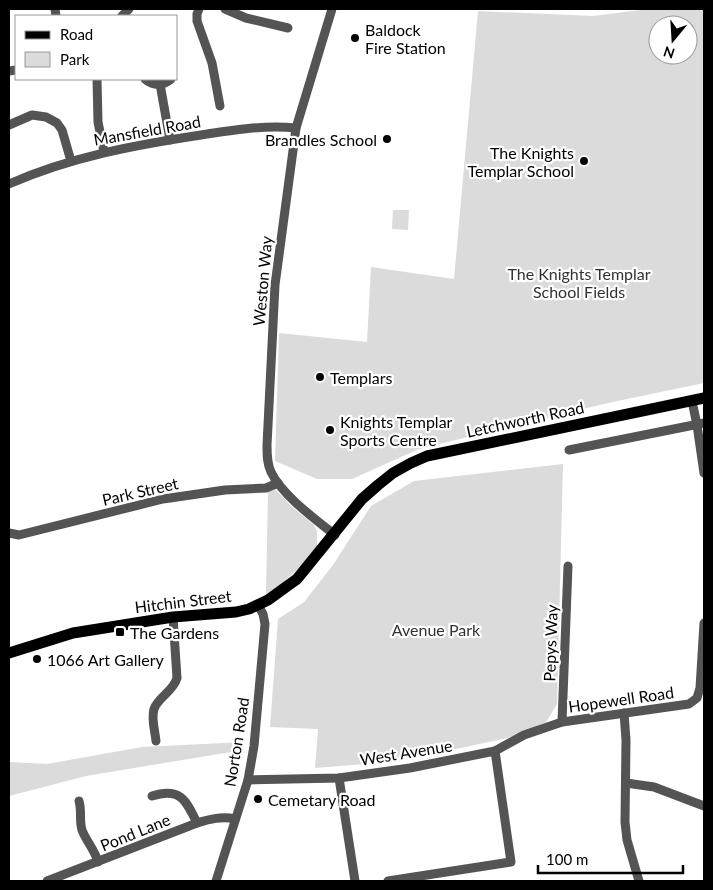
<svg xmlns="http://www.w3.org/2000/svg" width="713" height="890" font-family="Lato,sans-serif">
<style>
.green{fill:#dbdbdb;fill-rule:evenodd}
.lines{fill:none;stroke-linecap:round;stroke-linejoin:round}
.minor{stroke:#545454;stroke-width:9}
.major{stroke:#000;stroke-width:11}
.poi-dot{fill:#000;stroke:#fff;stroke-width:2}
.labels{text-anchor:middle;dominant-baseline:central;stroke-width:4.5;stroke-linejoin:round;paint-order:stroke}
.poi-label{font-size:16px;fill:#000;stroke:#fff;text-anchor:start}
.street-label{font-size:16px;fill:#000;stroke:#fff}
.park-label{font-size:16px;fill:#323232;stroke:#fff}
</style>
<rect width="100%" height="100%" fill="#fff"/>
<!-- green -->
<g class="green">
<path d="M648,9H704V383L608,403L419,449L352,479H317L275,461L279,333L367,342L371,267L454,279L478,11L593,16ZM658,25H688V55H658Z"/>
<polygon points="393,210 409,210 408,230 392,229"/>
<polygon points="563,464 557,704 546,722 512,737 437,753 365,764 315,768 318,729 270,727 278,619 304,602 333,565 371,506 414,481"/>
<polygon points="275,489 292,507 314,525 317,532 317,546 300,567 280,585 266,594 268,491"/>
<polygon points="244,742 243,750 86,776 9,796 9,762 47,764 142,747"/>
</g>
<g class="lines">
<!-- minor -->
<g class="minor">
<polyline points="55,9 56,16"/>
<polyline points="199,9 197,14 197,21 212,63 220,106"/>
<polyline points="225,9 246,18 288,28"/>
<path d="M332,9L296,128L275,285L267,445C267,455 267,464 271,472C282,495 315,519 335,535"/>
<polyline points="122,16 129,9"/>
<polyline points="9,71 16,70"/>
<polyline points="97,79 98,122 104,152"/>
<path d="M145,79C153,86 163,86 171,79"/>
<polyline points="160,84 170,140"/>
<polyline points="9,125 32,115 46,117 57,123 62,130 71,161"/>
<path d="M9,184C70,157 135,145 201,135C232,130 264,125 296,128"/>
<polyline points="692,401 697,425 704,473"/>
<polyline points="569,450 704,423"/>
<polyline points="9,533 19,535 163,499 225,490 266,488 278,483"/>
<polyline points="624,713 626,740 625,822 627,840 639,881"/>
<polyline points="562,722 568,566"/>
<path d="M156,741C155,731 151,719 154,709C158,697 173,692 177,678L173,617"/>
<polyline points="339,778 355,881"/>
<polyline points="248,780 339,778 410,768 495,751 524,735 562,722 689,704 697,698 700,688 704,623"/>
<polyline points="626,783 654,787 704,806"/>
<path d="M152,796C180,787 186,800 197,823"/>
<path d="M79,801C82,811 79,820 82,830C86,841 95,850 98,862"/>
<path d="M47,881L197,823C210,819 222,816 235,819"/>
<polyline points="216,881 248,780 254,746 265,624 263,614 258,605"/>
<polyline points="388,881 511,862 495,751"/>
</g>
<!-- major -->
<polyline class="major" points="9,653 73,633 173,617 236,612 249,609 268,600 297,579 362,499 378,485 393,473 411,463 427,456 704,398"/>
</g>
<!-- markers -->
<g class="poi-dot">
<circle cx="355" cy="38" r="5"/>
<circle cx="387" cy="139" r="5"/>
<circle cx="584" cy="161" r="5"/>
<circle cx="320" cy="377" r="5"/>
<circle cx="330" cy="430" r="5"/>
<rect x="115" y="627" width="10" height="10" rx="2.5"/>
<circle cx="37" cy="659" r="5"/>
<circle cx="258" cy="799" r="5"/>
</g>
<g class="labels">
<!-- poi labels -->
<g class="poi-label">
<text x="365" y="29">Baldock<tspan x="365" dy="18">Fire Station</tspan></text>
<text x="377" y="139" text-anchor="end">Brandles School</text>
<text x="574" y="152" text-anchor="end">The Knights<tspan x="574" dy="18">Templar School</tspan></text>
<text x="330" y="377">Templars</text>
<text x="340" y="421">Knights Templar<tspan x="340" dy="18">Sports Centre</tspan></text>
<text x="130" y="632">The Gardens</text>
<text x="47" y="659">1066 Art Gallery</text>
<text x="268" y="799">Cemetary Road</text>
</g>
<!-- street labels -->
<g class="street-label">
<text transform="translate(147 130) rotate(-10)">Mansfield Road</text>
<text transform="translate(262 281) rotate(-85)">Weston Way</text>
<text transform="translate(525 419) rotate(-12)">Letchworth Road</text>
<text transform="translate(140 491) rotate(-13)">Park Street</text>
<text transform="translate(183 601) rotate(-7)">Hitchin Street</text>
<text transform="translate(550 643) rotate(-88)">Pepys Way</text>
<text transform="translate(621 699) rotate(-8)">Hopewell Road</text>
<text transform="translate(236 742) rotate(-81)">Norton Road</text>
<text transform="translate(406 752) rotate(-9)">West Avenue</text>
<text transform="translate(135 832) rotate(-22)">Pond Lane</text>
</g>
<!-- park labels -->
<g class="park-label">
<text x="579" y="273">The Knights Templar<tspan x="579" dy="18">School Fields</tspan></text>
<text x="436" y="629">Avenue Park</text>
</g>
</g>
<!-- border -->
<rect width="713" height="890" fill="none" stroke="#000000" stroke-width="20"/>
<!-- legend -->
<rect x="15" y="15" width="162" height="65" fill="#ffffff" stroke="#999999"/>
<rect x="25" y="31" width="25" height="8" fill="#000000" stroke="#999999"/>
<text x="60" y="40" font-size="15" fill="#000000">Road</text>
<rect x="25" y="52" width="25" height="15" fill="#dbdbdb" stroke="#999999"/>
<text x="60" y="65" font-size="15" fill="#000000">Park</text>
<!-- north arrow -->
<g transform="translate(673 40) rotate(198)"><circle r="24" fill="#ffffff" stroke="#999999"/>
<path d="M0-4L9 19L0 12L-9 19Z" fill="#000000"/>
<text y="-8" font-size="14" font-weight="bold" text-anchor="middle" fill="#000000">N</text>
</g>
<!-- scale -->
<path d="M538 865v8h145v-8" fill="none" stroke="#000000" stroke-width="2.5"/>
<text x="546" y="865" font-size="15" fill="#000000" stroke="#ffffff" stroke-width="4" paint-order="stroke">100 m</text>
</svg>
